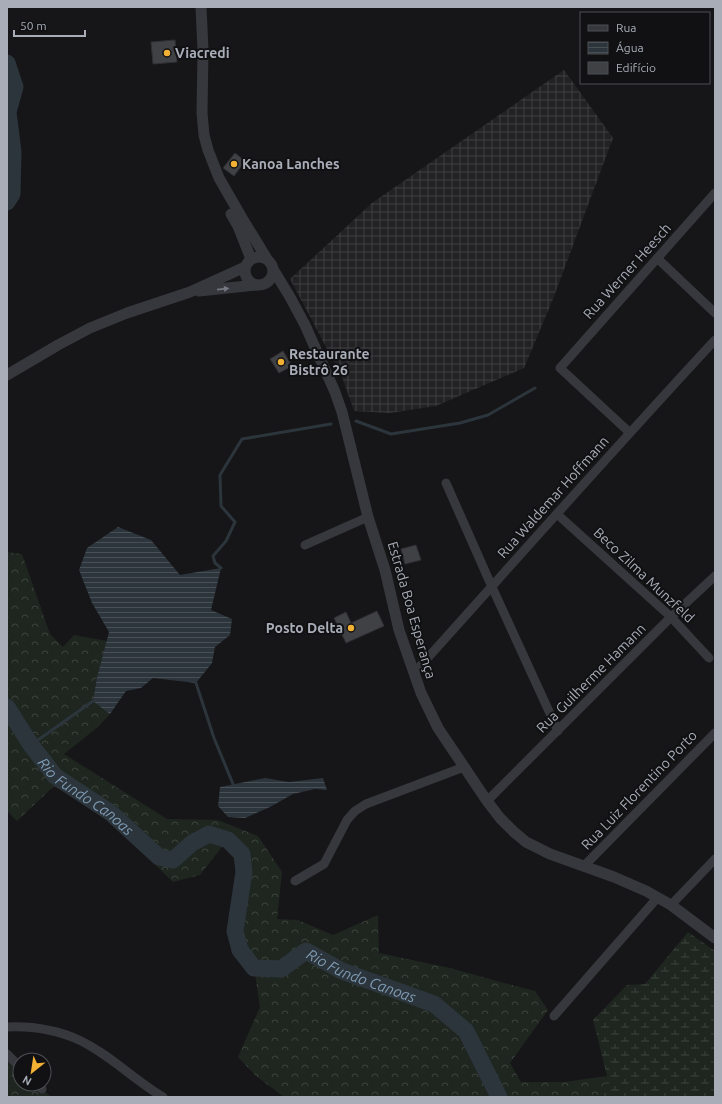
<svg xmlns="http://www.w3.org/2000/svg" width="722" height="1104" font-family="Ubuntu,sans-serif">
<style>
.industrial{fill:url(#industrial-grid)}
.forest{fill:url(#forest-crowns)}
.wetland{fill:url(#wetland-marsh)}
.water{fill:url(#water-rules)}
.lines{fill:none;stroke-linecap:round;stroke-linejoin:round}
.stream{stroke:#2c353c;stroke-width:3}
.river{stroke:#2c353c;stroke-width:17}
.building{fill:#404145;stroke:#303034}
.minor{stroke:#37383d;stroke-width:9}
.tertiary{stroke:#37383d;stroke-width:11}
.oneway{fill:#757881}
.poi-dot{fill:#f2b134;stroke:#111113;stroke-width:1.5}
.labels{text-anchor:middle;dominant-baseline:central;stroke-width:4;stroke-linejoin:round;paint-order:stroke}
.poi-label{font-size:14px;font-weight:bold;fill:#a8adb8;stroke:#111113;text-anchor:start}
.street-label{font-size:14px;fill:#a8adb8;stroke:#111113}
.water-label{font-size:15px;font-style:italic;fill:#7f9bb3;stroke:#111113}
</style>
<defs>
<pattern id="industrial-grid" width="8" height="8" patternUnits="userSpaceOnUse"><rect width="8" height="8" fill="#222225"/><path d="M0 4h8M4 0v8" fill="none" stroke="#3f3f43"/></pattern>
<pattern id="forest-crowns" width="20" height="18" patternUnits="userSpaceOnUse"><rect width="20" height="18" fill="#1e261f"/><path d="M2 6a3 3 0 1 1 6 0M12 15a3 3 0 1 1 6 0" fill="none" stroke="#3c433d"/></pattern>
<pattern id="wetland-marsh" width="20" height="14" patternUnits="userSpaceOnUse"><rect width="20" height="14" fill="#1e261f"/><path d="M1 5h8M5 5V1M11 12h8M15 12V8" fill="none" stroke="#3c433d"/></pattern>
<pattern id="water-rules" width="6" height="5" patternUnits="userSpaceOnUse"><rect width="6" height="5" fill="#2c353c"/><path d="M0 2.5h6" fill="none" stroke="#485056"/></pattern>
</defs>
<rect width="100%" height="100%" fill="#161618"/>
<!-- industrial -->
<polygon class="industrial" points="564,70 613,138 553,299 524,368 436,406 390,413 354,411 342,377 290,279 372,203"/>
<!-- forest -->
<g class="forest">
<polygon points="7,552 22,554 50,634 63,647 74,635 107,641 97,677 93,701 103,709 110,714 98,727 64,754 167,819 218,820 258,836 282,872 277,919 298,920 333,935 378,915 379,953 450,968 504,983 535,991 548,1010 510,1063 521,1082 564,1082 607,1076 602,1097 284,1097 256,1076 238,1057 260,1007 254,968 235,931 244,872 242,854 228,841 221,848 200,875 173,882 107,818 54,786 17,821 7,811"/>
<polygon points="7,1054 20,1067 20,1084 37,1084 51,1097 7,1097"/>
</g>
<!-- wetland -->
<polygon class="wetland" points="688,932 715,951 715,1097 602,1097 607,1076 593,1020 627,985 645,984"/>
<!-- water -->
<g class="water">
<polygon points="118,527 151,540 180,575 221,568 211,610 232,619 230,635 215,647 212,663 196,683 153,678 141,688 126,691 110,714 103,709 93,701 97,677 109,632 92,603 79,570 87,548"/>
<polygon points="265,778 289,782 323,778 327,790 315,789 293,794 270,807 245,818 228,817 218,806 220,787"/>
</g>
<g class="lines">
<!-- stream -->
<g class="stream">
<polyline points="356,421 391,434 460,423 488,415 535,388"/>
<polyline points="221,568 215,563 213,556 226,541 235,522 221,506 220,475 242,439 331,424"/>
<polyline points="196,683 214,738 233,784"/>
<polyline points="31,745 93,701"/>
</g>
<!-- river -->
<g class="river">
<polyline points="7,63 15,87 8,112 13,152 12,194 7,202"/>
<path id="s1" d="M7,707L31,745L55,776L111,813L159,857L173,860L192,843L209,834L228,840L242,854L244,872L235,931L240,950L254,968L281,969L306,951L342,971L434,1004L466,1031L499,1097"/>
</g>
</g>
<!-- building -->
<g class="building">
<polygon points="175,40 177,62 153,64 151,42"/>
<polygon points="235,153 245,161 234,176 223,168"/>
<polygon points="283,351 292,366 279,373 270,359"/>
<polygon points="416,545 421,560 405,564 401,549"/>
<polygon points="377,611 384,626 346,643 334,618 346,612 351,623"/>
</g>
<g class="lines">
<!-- minor -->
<g class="minor">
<polyline points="657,258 715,313"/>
<polyline points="629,432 560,368 715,193"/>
<polyline points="446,483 492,587 558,731"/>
<polyline points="557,514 671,617 709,658"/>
<polyline points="305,545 368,517"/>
<path d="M414,673C514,562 613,450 715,340"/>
<polyline points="487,801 671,617 715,576"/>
<polyline points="584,866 715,733"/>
<polyline points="295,881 324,864 347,820 355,811 366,804 464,767"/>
<polyline points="671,905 715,859"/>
<polyline points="554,1016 658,897"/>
<path d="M7,1027C31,1026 57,1030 79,1040C109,1054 134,1080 163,1097"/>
<polyline points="7,1054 20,1067"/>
<polyline points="37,1084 42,1089"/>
</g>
<!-- tertiary -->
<g class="tertiary">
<polyline points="201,7 203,50 202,113 204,135 208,150 219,178 242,218 267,259"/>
<polyline points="231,214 238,226 251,259"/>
<circle cx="259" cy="271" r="14"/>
<polyline points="273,269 290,297 305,325 335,392 342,412 368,517 385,570 399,630 421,693 438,728 487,801 500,818 514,832 526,842 550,854 614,877 646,891 671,905 715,938"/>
<polyline points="199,291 256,285"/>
<polyline points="7,375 58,345 90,328 127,313 190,292 245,267"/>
</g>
</g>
<!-- one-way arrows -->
<defs><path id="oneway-solid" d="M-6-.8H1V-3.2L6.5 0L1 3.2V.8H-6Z"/></defs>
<use class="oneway" href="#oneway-solid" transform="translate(223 289) rotate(-6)"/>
<!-- markers -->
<g class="poi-dot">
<circle cx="167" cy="53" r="4"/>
<circle cx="234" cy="164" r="4"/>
<circle cx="281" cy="362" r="4"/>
<circle cx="351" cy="628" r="4"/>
</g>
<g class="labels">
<!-- poi labels -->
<g class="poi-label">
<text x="175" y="53">Viacredi</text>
<text x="242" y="164">Kanoa Lanches</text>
<text x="289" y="354">Restaurante<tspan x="289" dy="16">Bistrô 26</tspan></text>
<text x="343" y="628" text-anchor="end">Posto Delta</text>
</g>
<!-- street labels -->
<g class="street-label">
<text transform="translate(627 271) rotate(-48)">Rua Werner Heesch</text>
<text transform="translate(553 497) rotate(-48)">Rua Waldemar Hoffmann</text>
<text transform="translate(644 575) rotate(43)">Beco Zilma Munzfeld</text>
<text transform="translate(412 610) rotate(74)">Estrada Boa Esperança</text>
<text transform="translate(591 678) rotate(-45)">Rua Guilherme Hamann</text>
<text transform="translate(639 790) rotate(-46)">Rua Luiz Florentino Porto</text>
</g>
<!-- water labels -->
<g class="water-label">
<text stroke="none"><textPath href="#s1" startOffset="121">Rio Fundo Canoas</textPath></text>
<text stroke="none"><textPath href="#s1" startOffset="554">Rio Fundo Canoas</textPath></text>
</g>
</g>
<!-- border -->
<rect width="722" height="1104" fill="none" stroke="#a8adb8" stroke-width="16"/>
<!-- legend -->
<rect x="580" y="12" width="130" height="72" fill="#111113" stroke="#4d4f55"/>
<rect x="588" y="25" width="20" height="6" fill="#37383d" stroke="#4d4f55"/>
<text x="616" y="32" font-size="12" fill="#a8adb8">Rua</text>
<rect x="588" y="42" width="20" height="12" fill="url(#water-rules)" stroke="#4d4f55"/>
<text x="616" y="52" font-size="12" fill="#a8adb8">Água</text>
<rect x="588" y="62" width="20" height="12" fill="#404145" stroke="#4d4f55"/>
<text x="616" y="72" font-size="12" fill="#a8adb8">Edifício</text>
<!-- north arrow -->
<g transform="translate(32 1072) rotate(210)"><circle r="19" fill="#111113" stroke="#4d4f55"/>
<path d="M0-3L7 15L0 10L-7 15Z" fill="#f2b134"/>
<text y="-6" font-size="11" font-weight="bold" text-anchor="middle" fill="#a8adb8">N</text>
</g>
<!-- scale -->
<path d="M14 30v6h71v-6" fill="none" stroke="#a8adb8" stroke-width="2"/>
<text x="20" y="30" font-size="12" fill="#a8adb8" stroke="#111113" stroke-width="3" paint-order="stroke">50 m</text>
</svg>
